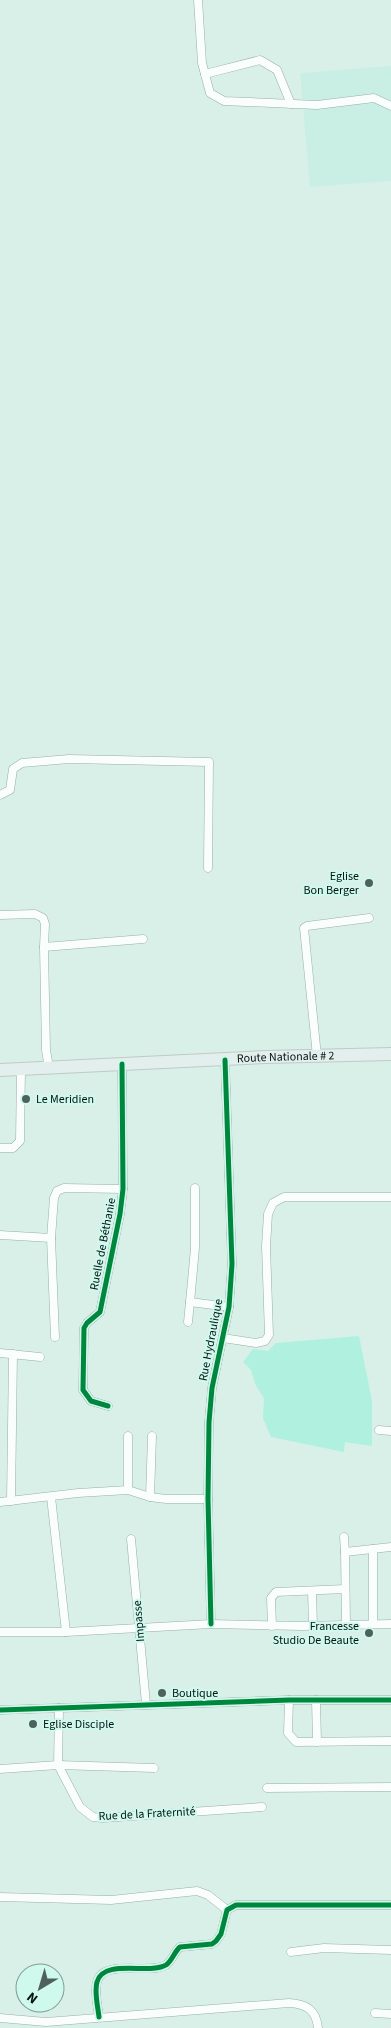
<svg xmlns="http://www.w3.org/2000/svg" width="391" height="2028" font-family="'Source Sans 3',sans-serif">
<style>
.built{fill:#c9efe4}
.green{fill:#aff0df}
.lines{fill:none;stroke-linecap:round;stroke-linejoin:round}
.street-casing{stroke:#9bada8;stroke-width:9}
.primary-casing{stroke:#bfcac7;stroke-width:14}
.street{stroke:#f9fdfc;stroke-width:8}
.primary{stroke:#e2efec;stroke-width:12}
.cycleway-casing{stroke:#d0f9ed;stroke-width:8}
.cycleway{stroke:#00873e;stroke-width:5}
.poi-dot{fill:#4f615c;stroke:#d0f9ed;stroke-width:2}
.labels{text-anchor:middle;dominant-baseline:central;stroke-width:4;stroke-linejoin:round;paint-order:stroke}
.poi-label{font-size:12px;fill:#051410;stroke:#d0f9ed;text-anchor:start}
.street-label{font-size:12px;fill:#051410;stroke:#d0f9ed}
</style>
<rect width="100%" height="100%" fill="#d9f0e9"/>
<!-- built -->
<polygon class="built" points="391,66 391,181 310,187 300,73"/>
<!-- green -->
<polygon class="green" points="359,1336 372,1401 372,1446 345,1442 344,1452 271,1437 263,1418 264,1398 256,1386 251,1370 243,1362 253,1349 268,1351 276,1343"/>
<g class="lines">
<defs>
<g id="street">
<polyline points="198,0 202,63 210,93 224,101 317,105 374,98 391,106"/>
<polyline points="205,74 260,60 277,70 291,104"/>
<polyline points="0,795 10,790 13,769 22,763 69,759 209,762 208,868"/>
<polyline points="0,915 35,914 43,918 45,924 44,947 143,939"/>
<polyline points="44,947 46,1050 49,1068"/>
<polyline points="317,1056 304,928 307,926 369,918"/>
<polyline points="0,1148 13,1148 20,1141 21,1069"/>
<polyline points="195,1188 195,1248 190,1302 229,1307"/>
<polyline points="0,1235 51,1238"/>
<polyline points="188,1322 190,1302"/>
<polyline points="55,1337 51,1238 54,1198 57,1191 64,1188 123,1189"/>
<polyline points="223,1338 256,1343 265,1341 269,1335 266,1246 268,1214 273,1203 284,1197 391,1197"/>
<polyline points="0,1353 40,1357"/>
<polyline points="108,1406 91,1401 83,1390 84,1328 87,1323 100,1312 120,1214 123,1189 122,1064"/>
<polyline points="379,1430 391,1431"/>
<polyline points="128,1436 128,1490"/>
<polyline points="51,1497 66,1632"/>
<polyline points="150,1497 152,1436"/>
<polyline points="11,1501 13,1354"/>
<polyline points="0,1502 78,1493 128,1490 150,1497 166,1499 208,1499"/>
<polyline points="344,1537 345,1552"/>
<polyline points="131,1539 146,1704"/>
<polyline points="373,1549 373,1624"/>
<polyline points="312,1591 313,1626"/>
<polyline points="211,1624 208,1499 209,1422 212,1388 229,1307 232,1264 225,1060"/>
<polyline points="346,1624 345,1552 391,1547"/>
<polyline points="272,1626 271,1598 276,1592 345,1589"/>
<polyline points="0,1632 66,1632 211,1624 302,1626 391,1624"/>
<polyline points="289,1700 288,1733 296,1742 391,1741"/>
<polyline points="316,1700 317,1742"/>
<polyline points="59,1708 58,1765 80,1807 93,1817 103,1818 262,1807"/>
<polyline points="0,1710 289,1700 391,1700"/>
<polyline points="0,1769 58,1765 154,1768"/>
<polyline points="267,1788 391,1787"/>
<polyline points="0,1897 111,1900 197,1891 208,1895 227,1910"/>
<polyline points="291,1952 324,1948 391,1950"/>
<polyline points="375,2013 391,2014"/>
<path d="M99,2017C98,2007 94,1992 97,1982C103,1958 150,1975 166,1965C172,1961 174,1952 180,1947L212,1944L216,1941L221,1934L227,1910L236,1905H391"/>
<path d="M0,2018L46,2022L289,2003C307,2004 316,2010 318,2028"/>
</g>
<g id="primary">
<path id="s1" d="M0,1070L266,1057L391,1054"/>
</g>
</defs>
<!-- street casing -->
<use href="#street" class="street-casing"/>
<!-- primary casing -->
<use href="#primary" class="primary-casing"/>
<!-- street -->
<use href="#street" class="street"/>
<!-- primary -->
<use href="#primary" class="primary"/>
<defs>
<g id="cycleway">
<polyline points="108,1406 91,1401 83,1390 84,1328 87,1323 100,1312 120,1214 123,1189 122,1064"/>
<polyline points="211,1624 208,1499 209,1422 212,1388 229,1307 232,1264 225,1060"/>
<polyline points="0,1710 289,1700 391,1700"/>
<path d="M99,2017C98,2007 94,1992 97,1982C103,1958 150,1975 166,1965C172,1961 174,1952 180,1947L212,1944L216,1941L221,1934L227,1910L236,1905H391"/>
</g>
</defs>
<!-- cycleway casing -->
<use href="#cycleway" class="cycleway-casing"/>
<!-- cycleway -->
<use href="#cycleway" class="cycleway"/>
</g>
<!-- markers -->
<g class="poi-dot">
<circle cx="369" cy="883" r="5"/>
<circle cx="26" cy="1099" r="5"/>
<circle cx="369" cy="1633" r="5"/>
<circle cx="162" cy="1693" r="5"/>
<circle cx="33" cy="1724" r="5"/>
</g>
<g class="labels">
<!-- poi labels -->
<g class="poi-label">
<text x="359" y="876" text-anchor="end">Eglise<tspan x="359" dy="14">Bon Berger</tspan></text>
<text x="36" y="1099">Le Meridien</text>
<text x="359" y="1626" text-anchor="end">Francesse<tspan x="359" dy="14">Studio De Beaute</tspan></text>
<text x="172" y="1693">Boutique</text>
<text x="43" y="1724">Eglise Disciple</text>
</g>
<!-- street labels -->
<g class="street-label">
<text stroke="none"><textPath href="#s1" startOffset="286">Route Nationale # 2</textPath></text>
<text transform="translate(103 1244) rotate(-79)">Ruelle de Béthanie</text>
<text transform="translate(211 1340) rotate(-79)">Rue Hydraulique</text>
<text transform="translate(139 1621) rotate(-95)">Impasse</text>
<text transform="translate(147 1814) rotate(-3)">Rue de la Fraternité</text>
</g>
</g>
<!-- north arrow -->
<g transform="translate(40 1988) rotate(218)"><circle r="24" fill="#d0f9ed" stroke="#7f9d95"/>
<path d="M0-4L9 19L0 12L-9 19Z" fill="#4f615c"/>
<text y="-8" font-size="14" font-weight="bold" text-anchor="middle" fill="#051410">N</text>
</g>
</svg>
